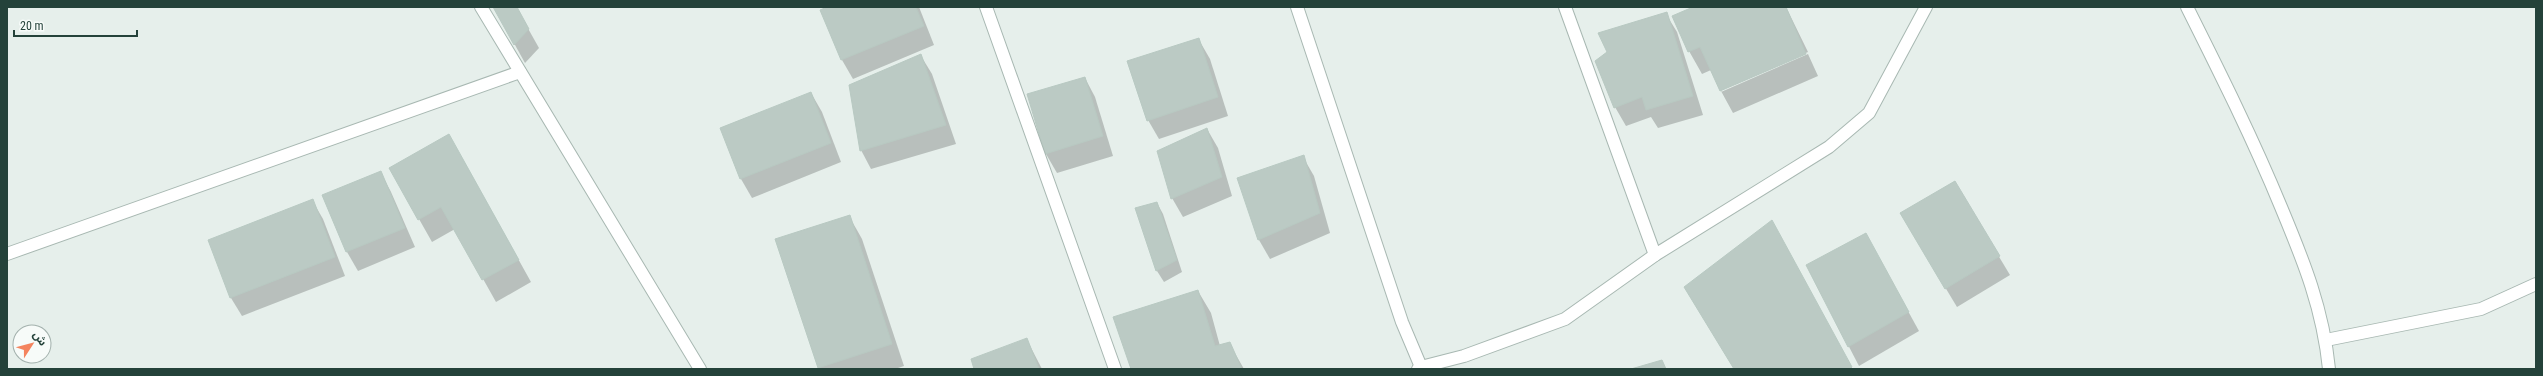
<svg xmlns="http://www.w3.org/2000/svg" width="2543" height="376" font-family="'Roboto Condensed','Noto Sans Arabic',sans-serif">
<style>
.shadow{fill:#0003}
.building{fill:#bbcac4;stroke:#b8c9c2}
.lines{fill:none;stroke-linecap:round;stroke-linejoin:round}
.minor-casing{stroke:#a8b8b2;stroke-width:14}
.minor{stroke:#fff;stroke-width:12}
</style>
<rect width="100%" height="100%" fill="#e6efeb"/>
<!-- shadow -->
<g class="shadow">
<polygon points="494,7 516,7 539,48 525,63"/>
<polygon points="830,7 919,7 934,45 853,79 842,60 822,10"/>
<polygon points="1695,7 1786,7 1808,52 1721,90 1721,92 1808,54 1818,76 1733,113 1721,91 1711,70 1702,74 1689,51"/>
<polygon points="1666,14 1677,32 1703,115 1658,128 1651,117 1626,126 1615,107"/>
<polygon points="1199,40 1210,59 1228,116 1159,139 1148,120"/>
<polygon points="921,56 932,74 956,144 871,169 861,150"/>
<polygon points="1085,78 1095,97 1113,156 1057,173 1046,154 1028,95"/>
<polygon points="811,93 822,112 841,162 752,198 741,179 721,128"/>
<polygon points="1207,129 1218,148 1232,196 1183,217 1172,198"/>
<polygon points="1303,157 1314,176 1330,233 1270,259 1259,240 1239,178"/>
<polygon points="462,158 531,282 496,302 455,229 432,242 419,219"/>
<polygon points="381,173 391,192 415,247 358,271 347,252 324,196"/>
<polygon points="1954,182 2010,275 1957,307 1901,214"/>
<polygon points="312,200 323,219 345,276 242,316 231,298 209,241"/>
<polygon points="1157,203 1163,214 1182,272 1164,282 1157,271 1136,209"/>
<polygon points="849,216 862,239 904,366 895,369 820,369 818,367"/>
<polygon points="1876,253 1919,331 1859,366 1807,266"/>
<polygon points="1198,291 1211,313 1220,346 1229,343 1244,369 1132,369"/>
<polygon points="1027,340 1042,369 975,369"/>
</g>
<!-- building -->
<g class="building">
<polygon points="493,7 517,7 529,29 514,45"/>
<polygon points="827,7 916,7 924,26 841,60 820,10"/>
<polygon points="1693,7 1786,7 1806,54 1720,91 1700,47 1688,52 1672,16"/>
<polygon points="1667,12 1693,96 1646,110 1642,97 1614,108 1595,61 1607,52 1598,33"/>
<polygon points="1199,38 1218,97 1147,121 1127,61"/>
<polygon points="921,54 946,125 860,151 849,85"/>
<polygon points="1085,77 1103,136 1045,154 1027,94"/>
<polygon points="811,92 831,143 740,179 720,128"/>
<polygon points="1207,128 1222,177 1171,199 1157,151"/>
<polygon points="449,134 519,260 482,280 441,207 418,220 389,168"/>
<polygon points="1304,155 1320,213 1258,240 1237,178"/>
<polygon points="381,171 405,228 346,252 322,195"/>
<polygon points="1955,181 2000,256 1945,289 1900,213"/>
<polygon points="313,199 335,257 230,298 208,240"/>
<polygon points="1157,202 1177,260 1156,271 1135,208"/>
<polygon points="850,215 892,344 818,368 775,239"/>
<polygon points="1772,220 1852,367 1850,369 1734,369 1684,287"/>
<polygon points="1866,233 1909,312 1848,347 1806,265"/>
<polygon points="1198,290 1215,346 1230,342 1241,367 1240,369 1131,369 1113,317"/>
<polygon points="1027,338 1039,369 974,369 971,359"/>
<polygon points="1662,360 1666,369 1631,369"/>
</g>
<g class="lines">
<defs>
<g id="minor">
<polyline points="481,7 700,369"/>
<polyline points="986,7 1115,369"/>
<polyline points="1297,7 1402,322 1421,367 1418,369"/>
<polyline points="1565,7 1655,255"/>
<path d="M2187,7C2220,73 2253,139 2281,207C2304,262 2323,309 2329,369"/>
<polyline points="7,254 520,72"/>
<polyline points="2326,340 2481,309 2536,284"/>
<polyline points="1421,367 1464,356 1565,319 1655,255 1829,147 1869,113 1926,7"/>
</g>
</defs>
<!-- minor casing -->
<use href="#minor" class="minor-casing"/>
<!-- minor -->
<use href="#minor" class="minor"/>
</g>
<!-- border -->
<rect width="2543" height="376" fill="none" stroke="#24423a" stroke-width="16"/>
<!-- north arrow -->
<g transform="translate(32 344) rotate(54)"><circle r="19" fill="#f7fbf9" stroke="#a3b1ad"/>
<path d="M0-3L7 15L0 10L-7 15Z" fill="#f4845f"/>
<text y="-6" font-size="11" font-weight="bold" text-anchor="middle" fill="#24423a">ش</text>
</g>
<!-- scale -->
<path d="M14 30v6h123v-6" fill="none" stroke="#24423a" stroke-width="2"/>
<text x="20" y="30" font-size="12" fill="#24423a" stroke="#f7fbf9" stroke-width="3" paint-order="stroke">20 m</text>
</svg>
